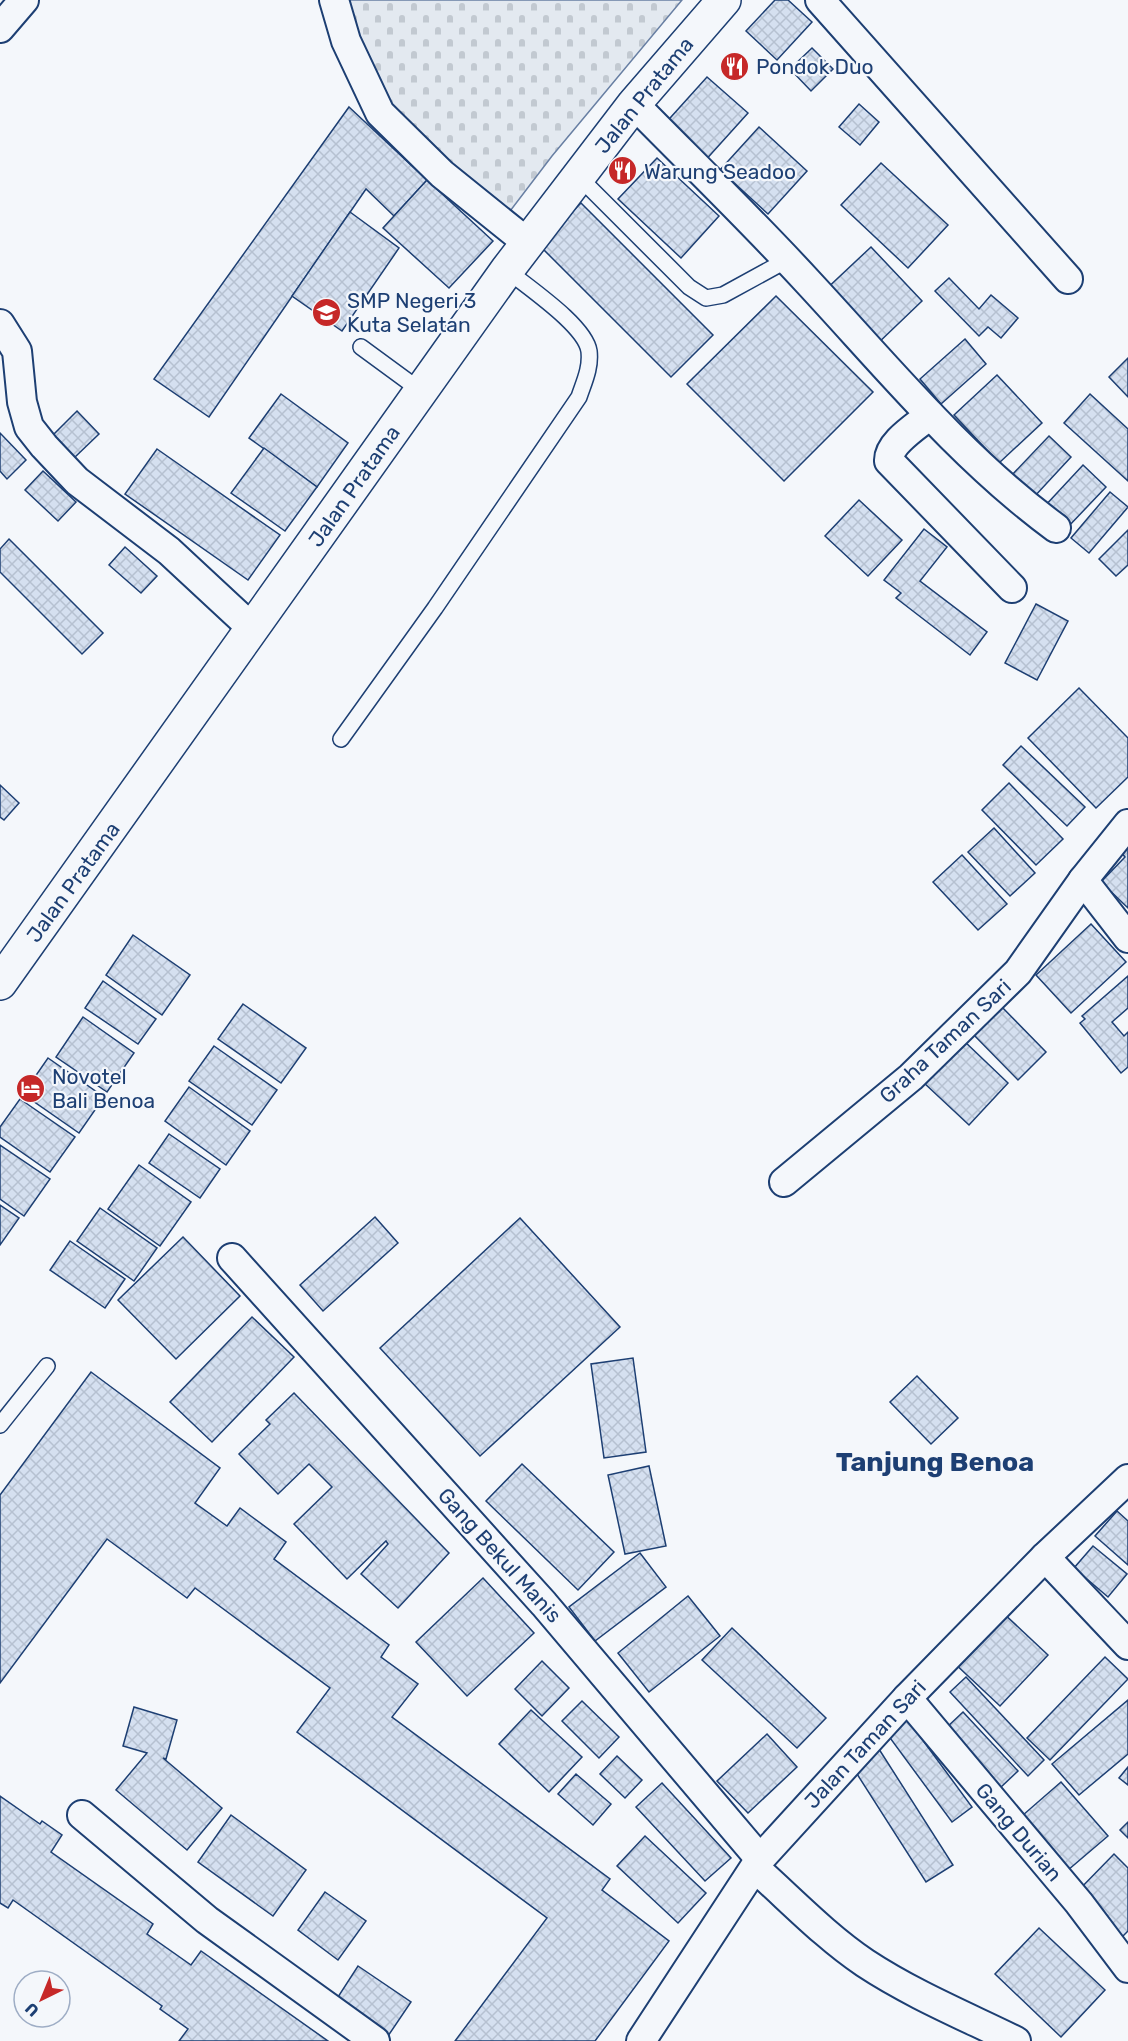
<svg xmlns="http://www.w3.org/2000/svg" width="1128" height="2041" font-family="Rubik,sans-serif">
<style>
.cemetery{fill:url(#cemetery-stones);stroke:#687fa3;stroke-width:1.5}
.building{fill:url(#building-cross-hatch);stroke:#1d3f73;stroke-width:1.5}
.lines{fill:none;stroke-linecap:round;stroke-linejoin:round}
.lane-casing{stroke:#1d3f73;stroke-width:18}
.street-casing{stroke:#1d3f73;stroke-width:32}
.secondary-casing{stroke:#1d3f73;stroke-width:36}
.lane{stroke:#f4f7fb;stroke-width:15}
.street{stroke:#f4f7fb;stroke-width:28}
.secondary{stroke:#f4f7fb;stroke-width:33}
.labels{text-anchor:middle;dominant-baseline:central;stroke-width:4.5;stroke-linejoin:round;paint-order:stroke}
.poi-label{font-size:21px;fill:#1d3f73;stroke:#f4f7fb;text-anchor:start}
.street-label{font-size:21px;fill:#1d3f73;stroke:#f4f7fb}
.district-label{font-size:27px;font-weight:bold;fill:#1d3f73;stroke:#f4f7fb}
</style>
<defs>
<pattern id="cemetery-stones" width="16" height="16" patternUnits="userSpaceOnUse" patternTransform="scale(1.5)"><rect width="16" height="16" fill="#e3e9f0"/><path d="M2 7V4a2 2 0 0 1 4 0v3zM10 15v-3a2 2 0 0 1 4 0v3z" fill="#c2c9d1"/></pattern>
<pattern id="building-cross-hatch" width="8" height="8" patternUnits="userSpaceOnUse" patternTransform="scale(1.5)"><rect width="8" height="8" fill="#d5e0f0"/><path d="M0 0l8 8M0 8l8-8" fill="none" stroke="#b6c1d1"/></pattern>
</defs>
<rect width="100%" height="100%" fill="#f4f7fb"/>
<!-- cemetery -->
<polygon class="cemetery" points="343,0 682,0 552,156 504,219 387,118"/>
<!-- building -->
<g class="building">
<polygon points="775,0 788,0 812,22 777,60 746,31"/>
<polygon points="812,48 833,69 811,91 790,69"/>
<polygon points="707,77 748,113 703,163 662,127"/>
<polygon points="859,104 879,122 860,145 839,127"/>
<polygon points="349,107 427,180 394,216 366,189 209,417 154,379"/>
<polygon points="759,127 807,171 768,214 720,170"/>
<polygon points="657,158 719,216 681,258 618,199"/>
<polygon points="881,163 948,225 908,268 841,205"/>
<polygon points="427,180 493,241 449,288 383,228"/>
<polygon points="581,203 713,335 671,377 539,245"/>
<polygon points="350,212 399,248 342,331 292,296"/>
<polygon points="871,247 922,301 874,347 822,293"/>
<polygon points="949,278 979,309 991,295 1018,318 1001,338 988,327 979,336 935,291"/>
<polygon points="776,296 873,392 784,481 687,384"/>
<polygon points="965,339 986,364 941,404 920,379"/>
<polygon points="1128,358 1128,397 1109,377"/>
<polygon points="997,375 1042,423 999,463 954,415"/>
<polygon points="281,394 348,443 317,487 249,438"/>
<polygon points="1090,394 1128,429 1128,481 1064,423"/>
<polygon points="77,411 99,434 74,458 52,436"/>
<polygon points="0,433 26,460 7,479 0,471"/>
<polygon points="1049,436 1071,457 1034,497 1011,476"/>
<polygon points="264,448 317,487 285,531 231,493"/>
<polygon points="157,449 280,535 248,580 125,494"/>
<polygon points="1083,465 1106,487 1067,528 1044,507"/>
<polygon points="43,471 76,502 58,521 25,490"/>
<polygon points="1110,492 1128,507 1089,553 1071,538"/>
<polygon points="859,500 902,540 868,576 825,536"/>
<polygon points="924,529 947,547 920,581 987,632 970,655 896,598 901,593 884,580"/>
<polygon points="1128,530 1128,565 1116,576 1099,559"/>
<polygon points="9,539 103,633 82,654 0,572 0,549"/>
<polygon points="125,547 157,576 141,593 109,565"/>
<polygon points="1036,604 1068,621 1037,680 1005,663"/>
<polygon points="1079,688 1128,738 1128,777 1096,808 1028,738"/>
<polygon points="1021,746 1085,807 1067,826 1003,765"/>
<polygon points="1009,783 1063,839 1036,865 982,810"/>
<polygon points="0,785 19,803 4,820 0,817"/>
<polygon points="994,828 1035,873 1010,896 968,852"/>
<polygon points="1128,835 1128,908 1101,882 1125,857 1116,846"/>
<polygon points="962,855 1007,904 978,930 933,882"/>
<polygon points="1091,924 1126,962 1071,1013 1036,975"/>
<polygon points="133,935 190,975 162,1015 106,975"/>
<polygon points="1128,976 1128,1008 1112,1022 1124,1036 1128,1032 1128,1067 1121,1073 1080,1023 1085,1019 1082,1016"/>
<polygon points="103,981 156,1019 138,1044 85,1008"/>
<polygon points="243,1004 306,1048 281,1083 218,1039"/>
<polygon points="999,1004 1046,1052 1018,1080 971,1032"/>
<polygon points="83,1017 134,1053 107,1092 56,1057"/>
<polygon points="963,1040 1008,1083 969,1125 923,1082"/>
<polygon points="214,1046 277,1090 252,1125 189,1081"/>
<polygon points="48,1058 104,1097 79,1133 23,1094"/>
<polygon points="189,1087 250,1131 226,1165 165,1121"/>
<polygon points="20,1099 75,1137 50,1172 0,1137 0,1127"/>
<polygon points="169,1134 220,1169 200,1198 149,1163"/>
<polygon points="0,1145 50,1179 24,1216 0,1199"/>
<polygon points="139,1165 191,1202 160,1246 108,1209"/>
<polygon points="0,1205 19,1218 0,1245"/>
<polygon points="100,1208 157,1248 134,1281 77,1241"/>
<polygon points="375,1217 398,1243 323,1311 300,1285"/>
<polygon points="520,1218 620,1327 480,1456 380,1348"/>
<polygon points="183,1237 240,1296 176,1359 118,1300"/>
<polygon points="70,1241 125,1279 105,1308 50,1270"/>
<polygon points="252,1317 294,1357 212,1442 170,1402"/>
<polygon points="633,1358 646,1452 604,1458 591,1364"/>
<polygon points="91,1372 220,1468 195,1503 227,1526 240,1508 286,1542 274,1559 389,1645 381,1657 418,1684 392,1717 610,1879 602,1890 669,1941 595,2041 455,2041 547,1918 297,1732 330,1688 195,1588 187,1598 107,1539 0,1683 0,1495"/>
<polygon points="917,1376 958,1418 931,1444 890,1402"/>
<polygon points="294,1393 449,1553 398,1608 361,1574 388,1544 386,1541 347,1579 294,1524 332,1487 309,1464 278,1494 239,1454 270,1424 266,1420"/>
<polygon points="522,1464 614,1552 578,1590 486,1501"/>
<polygon points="649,1466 666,1546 625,1554 608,1475"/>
<polygon points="1117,1511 1128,1521 1128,1565 1095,1536"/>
<polygon points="1093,1546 1127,1574 1108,1597 1074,1568"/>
<polygon points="640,1553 666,1587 595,1641 569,1607"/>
<polygon points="483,1578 534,1633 467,1696 416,1642"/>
<polygon points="688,1596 720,1636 649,1692 618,1653"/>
<polygon points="1000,1610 1048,1655 1000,1706 952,1661"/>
<polygon points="732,1628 826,1718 797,1748 702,1660"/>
<polygon points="1105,1657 1128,1679 1050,1760 1027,1738"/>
<polygon points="542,1661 569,1688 542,1716 515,1689"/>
<polygon points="966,1677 1044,1760 1028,1776 950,1692"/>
<polygon points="1128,1700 1128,1754 1079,1795 1052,1764"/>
<polygon points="582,1701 619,1737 599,1758 562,1721"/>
<polygon points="134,1707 177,1720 166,1759 163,1758 222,1808 187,1850 116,1790 147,1753 123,1746"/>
<polygon points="531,1710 582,1757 549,1792 499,1744"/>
<polygon points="902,1712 972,1807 952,1822 882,1727"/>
<polygon points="963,1712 1018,1771 1000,1788 945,1729"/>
<polygon points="767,1734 797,1767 748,1813 717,1781"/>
<polygon points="877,1746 953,1865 926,1882 850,1763"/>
<polygon points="617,1756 642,1780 625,1798 600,1774"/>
<polygon points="1128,1767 1128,1785 1119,1778"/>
<polygon points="576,1774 611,1804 593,1825 558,1794"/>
<polygon points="1061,1782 1108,1836 1061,1876 1015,1822"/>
<polygon points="662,1783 731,1858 705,1881 636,1807"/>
<polygon points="0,1796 40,1824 42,1821 62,1835 51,1852 153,1924 147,1934 191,1965 201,1951 328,2041 179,2041 188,2029 160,2009 162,2006 13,1900 8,1908 0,1903"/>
<polygon points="231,1815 306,1870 273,1916 198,1862"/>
<polygon points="1128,1822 1128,1838 1120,1830"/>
<polygon points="645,1836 706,1893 678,1923 617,1866"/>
<polygon points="1114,1854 1128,1868 1128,1931 1120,1939 1075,1894"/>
<polygon points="325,1892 366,1921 338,1960 298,1930"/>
<polygon points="1039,1928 1105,1990 1061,2037 995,1974"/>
<polygon points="358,1966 411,2002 388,2036 336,2000"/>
</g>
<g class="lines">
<defs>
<g id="lane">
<polyline points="579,177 689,287 706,298 723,295 787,260"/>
<polyline points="361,347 421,391"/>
<path d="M341,739L435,608L579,397C584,382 591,368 589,351C585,325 527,287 507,270"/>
<polyline points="0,1425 47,1366"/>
</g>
<g id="street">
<polyline points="334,0 346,41 380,113 442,174 529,244"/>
<polyline points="820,0 1068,279"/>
<polyline points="0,28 24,0"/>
<path d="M634,104C692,163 752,221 808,282C887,367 962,459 1056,528"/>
<polyline points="0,324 17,351 22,402 29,427 44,446 77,481 169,551 253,629"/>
<path d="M930,415C917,426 888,443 889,461L1012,588"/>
<polyline points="1083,880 1128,938"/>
<polyline points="784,1182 911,1077 1018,972 1083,880 1128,824"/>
<polyline points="232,1258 544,1604 760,1859"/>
<polyline points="1045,1557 1128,1645"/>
<polyline points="907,1698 1079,1903 1128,1968"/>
<polyline points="82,1815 207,1920 375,2041"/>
<path d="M755,1868C791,1900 825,1936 865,1963C912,1994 965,2016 1016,2041"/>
<polyline points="641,2041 760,1859 907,1698 1045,1557 1128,1479"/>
</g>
<polyline id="secondary" points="0,983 507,270 634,104 724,0"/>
</defs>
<!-- lane casing -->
<use href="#lane" class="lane-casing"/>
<!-- street casing -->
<use href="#street" class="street-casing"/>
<!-- secondary casing -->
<use href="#secondary" class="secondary-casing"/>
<!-- lane -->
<use href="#lane" class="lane"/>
<!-- street -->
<use href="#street" class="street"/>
<!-- secondary -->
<use href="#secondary" class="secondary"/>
</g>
<!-- icons -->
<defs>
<symbol id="restaurant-disc" viewBox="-11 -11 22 22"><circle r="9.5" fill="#c62828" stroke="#f4f7fb"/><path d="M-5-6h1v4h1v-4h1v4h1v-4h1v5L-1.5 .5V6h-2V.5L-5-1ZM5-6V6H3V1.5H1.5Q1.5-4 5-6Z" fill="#fff"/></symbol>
<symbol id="school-disc" viewBox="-11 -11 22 22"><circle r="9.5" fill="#c62828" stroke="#f4f7fb"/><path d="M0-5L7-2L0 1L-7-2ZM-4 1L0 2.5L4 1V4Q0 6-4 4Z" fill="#fff"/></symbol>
<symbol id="hotel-disc" viewBox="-11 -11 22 22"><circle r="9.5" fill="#c62828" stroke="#f4f7fb"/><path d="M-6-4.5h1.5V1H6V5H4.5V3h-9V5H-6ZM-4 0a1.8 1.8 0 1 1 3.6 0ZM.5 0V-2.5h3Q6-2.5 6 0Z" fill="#fff"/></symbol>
</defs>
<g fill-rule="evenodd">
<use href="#restaurant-disc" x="718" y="50" width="33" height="33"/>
<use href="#restaurant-disc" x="606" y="154" width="33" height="33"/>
<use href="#school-disc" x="310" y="296" width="33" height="33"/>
<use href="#hotel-disc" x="14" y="1072" width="33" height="33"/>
</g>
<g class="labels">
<!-- poi labels -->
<g class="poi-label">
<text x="756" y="66">Pondok Duo</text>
<text x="644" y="171">Warung Seadoo</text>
<text x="347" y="300">SMP Negeri 3<tspan x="347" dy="24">Kuta Selatan</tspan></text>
<text x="52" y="1076">Novotel<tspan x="52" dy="24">Bali Benoa</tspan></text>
</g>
<!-- street labels -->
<g class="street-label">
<text transform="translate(644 95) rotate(-51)">Jalan Pratama</text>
<text transform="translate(354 486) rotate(-55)">Jalan Pratama</text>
<text transform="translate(73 882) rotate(-54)">Jalan Pratama</text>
<text transform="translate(945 1041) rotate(-43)">Graha Taman Sari</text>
<text transform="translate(500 1555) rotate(48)">Gang Bekul Manis</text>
<text transform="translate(865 1744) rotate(-47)">Jalan Taman Sari</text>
<text transform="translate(1019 1832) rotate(50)">Gang Durian</text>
</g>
<!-- district labels -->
<g class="district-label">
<text x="935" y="1462">Tanjung Benoa</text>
</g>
</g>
<!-- north arrow -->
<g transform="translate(42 1999) rotate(223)"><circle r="28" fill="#f4f7fb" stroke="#9eadc5" stroke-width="1.5"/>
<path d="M0-4.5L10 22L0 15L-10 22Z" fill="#c62828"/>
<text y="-9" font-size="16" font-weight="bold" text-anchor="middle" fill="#1d3f73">U</text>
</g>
</svg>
